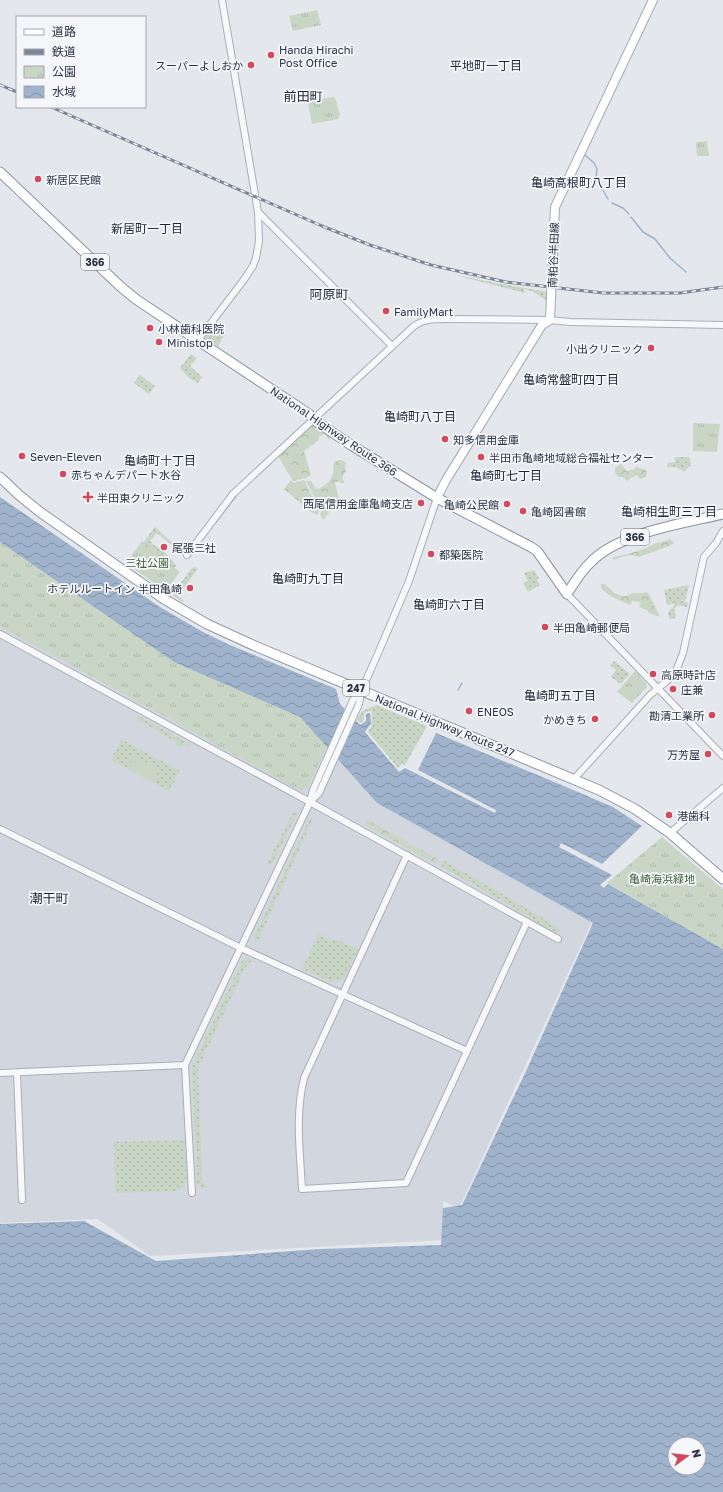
<svg xmlns="http://www.w3.org/2000/svg" width="723" height="1492" font-family="'Golos Text','Noto Sans JP',sans-serif">
<style>
.built{fill:#d2d6de}
.grass{fill:url(#grass-dots)}
.forest{fill:url(#forest-crowns)}
.park{fill:url(#park-tufts)}
.pitch{fill:#c9d6c5}
.water{fill:url(#water-waves);fill-rule:evenodd}
.lines{fill:none;stroke-linecap:round;stroke-linejoin:round}
.stream{stroke:#9fb4cc;stroke-width:1.5}
.minor-casing{stroke:#a9aeb7;stroke-width:8}
.major-casing{stroke:#a3abb8;stroke-width:10}
.highway-casing{stroke:#8b94a3;stroke-width:11}
.minor{stroke:#f7f8fa;stroke-width:6}
.major{stroke:#fff;stroke-width:8}
.highway{stroke:#fff;stroke-width:9}
.rail-casing{stroke:#7d8696;stroke-width:3}
.rail{stroke:#f4f6f9;stroke-width:1.5;stroke-dasharray:4.5;stroke-linecap:butt}
.poi-dot{fill:#d1495b;stroke:#f4f6f9;stroke-width:1.5}
.labels{text-anchor:middle;dominant-baseline:central;stroke-width:3.5;stroke-linejoin:round;paint-order:stroke}
.shield{fill:#f4f6f9;stroke:#676e7b;stroke-width:1}
.shield-label{font-size:10px;font-weight:bold;fill:#2b3445}
.poi-label{font-size:11px;fill:#2b3445;stroke:#f4f6f9;text-anchor:start}
.street-label{font-size:11px;fill:#2b3445;stroke:#f4f6f9}
.park-label{font-size:11px;fill:#3f6138;stroke:#f4f6f9}
.neighbourhood-label{font-size:12px;fill:#1d2536;stroke:#f4f6f9}
.quarter-label{font-size:13px;fill:#1d2536;stroke:#f4f6f9}
</style>
<defs>
<pattern id="grass-dots" width="8" height="8" patternUnits="userSpaceOnUse"><rect width="8" height="8" fill="#c9d6c5"/><path d="M2 2h.1M6 6h.1" fill="none" stroke="#adb8ab" stroke-width="1.8" stroke-linecap="round"/></pattern>
<pattern id="forest-crowns" width="20" height="18" patternUnits="userSpaceOnUse"><rect width="20" height="18" fill="#c9d6c5"/><path d="M2 6a3 3 0 1 1 6 0M12 15a3 3 0 1 1 6 0" fill="none" stroke="#adb8ab"/></pattern>
<pattern id="park-tufts" width="24" height="20" patternUnits="userSpaceOnUse"><rect width="24" height="20" fill="#c9d6c5"/><path d="M3 7l-1-3M5 7V3M7 7l1-3M15 17l-1-3M17 17v-4M19 17l1-3" fill="none" stroke="#adb8ab"/></pattern>
<pattern id="water-waves" width="16" height="10" patternUnits="userSpaceOnUse"><rect width="16" height="10" fill="#9fb4cc"/><path d="M0 5q4-4 8 0t8 0" fill="none" stroke="#8293a7"/></pattern>
</defs>
<rect width="100%" height="100%" fill="#e4e7ec"/>
<!-- built -->
<polygon class="built" points="0,542 300,717 377,803 592,922 459,1208 443,1201 445,1240 150,1256 98,1219 0,1223"/>
<!-- grass -->
<g class="grass">
<path d="M458,275C487,282 517,286 547,292V301C539,296 535,291 524,289L525,293L459,276Z"/>
<polygon points="213,325 225,334 218,346 206,339 206,334"/>
<polygon points="191,354 197,358 190,366 202,377 198,383 189,378 180,368"/>
<polygon points="140,375 155,386 149,394 134,383"/>
<polygon points="675,457 689,457 691,465 683,472 682,470 675,467 667,467 668,463 675,462"/>
<path d="M155,527L184,553L182,554L157,533L150,541L155,546L162,549L176,565V567H173C170,565 168,562 165,560L160,565L143,543Z"/>
<polygon points="195,567 198,569 179,594 177,593 176,594 184,601 182,602 172,595 191,569"/>
<polygon points="534,570 539,578 537,580 540,585 528,592 523,583 528,581 524,573"/>
<polygon points="689,585 685,601 677,599 688,603 687,607 678,605 674,609 676,615 675,618 670,619 668,614 669,610 673,608 675,602 673,604 667,605 664,590"/>
<polygon points="614,661 630,674 621,684 611,677 616,670 610,666"/>
<path d="M376,705L427,726L405,765L402,764L398,768L368,732C373,725 372,719 371,711L364,713V720L360,723L357,720L362,711Z"/>
<polygon points="137,715 191,745 189,747 184,744 182,747 175,744 176,742 135,718"/>
<polygon points="121,739 180,771 169,791 111,760"/>
<polygon points="294,811 298,812 272,865 267,863"/>
<polygon points="312,818 313,819 258,941 255,940 254,937 309,819"/>
<polygon points="443,860 538,915 560,929 559,932 556,934 540,926 533,919 441,866"/>
<polygon points="319,934 333,940 337,940 358,949 344,979 331,982 302,969"/>
<polygon points="248,958 253,960 246,966 198,1068 202,1181 209,1188 203,1188 197,1183 192,1066 242,961"/>
<polygon points="185,1140 187,1182 179,1191 115,1193 114,1142"/>
</g>
<!-- forest -->
<g class="forest">
<polygon points="313,424 333,435 329,440 327,436 324,434 319,437 319,440 304,451 311,475 306,478 293,481 278,456"/>
<path d="M338,460H342L346,463L345,468L346,471L342,478L344,482V483H341L339,481L335,483L339,498L346,499V502L342,508H332L323,520L320,514L324,508L315,498L306,481H311L316,489C327,487 336,476 333,464Z"/>
<polygon points="621,464 627,471 635,469 636,466 639,468 645,469 647,472 646,477 640,479 637,475 632,477 627,481 623,477 618,477 615,472 615,468"/>
<polygon points="291,480 293,483 304,480 311,494 321,508 317,515 311,512 284,489"/>
<path d="M670,539L674,543L672,545L639,557C631,553 621,557 614,560L611,558C624,555 640,551 652,545C657,542 665,542 670,539Z"/>
<path d="M601,584H604C611,589 615,596 625,596C628,596 631,593 634,593C639,593 642,594 647,592L650,596L660,617L649,613L647,610L639,607L641,603L639,602L632,601L630,605C622,601 606,595 601,588Z"/>
<polygon points="370,821 437,859 437,861 434,863 365,825 366,822"/>
</g>
<!-- park -->
<g class="park">
<polygon points="317,10 321,25 293,31 289,16"/>
<polygon points="334,97 335,98 340,115 338,119 312,124 308,103 309,101"/>
<polygon points="707,141 709,156 697,156 696,143 697,142"/>
<polygon points="693,423 720,424 717,452 693,451"/>
<polygon points="142,541 180,572 165,591 126,563"/>
<polygon points="0,542 174,662 300,717 327,746 308,787 302,791 297,789 0,626"/>
<polygon points="635,671 646,683 647,687 632,703 617,692"/>
<polygon points="662,837 723,889 723,949 607,883"/>
</g>
<!-- pitch -->
<polygon class="pitch" points="134,755 160,770 153,782 127,768"/>
<!-- water -->
<path class="water" d="M0,497L160,607L203,632L230,645L336,689L340,704L360,725L366,721V714L370,713L371,723L365,732L399,772L405,768L495,813L496,810L418,770L436,733L564,786L613,807L642,826L602,864L561,843L559,847L612,875L600,885L604,888L608,884L723,949V1492H0V1224L84,1221L156,1261L320,1249L441,1245L443,1208L462,1205L527,1069L593,923L377,803L300,717L174,662L0,542ZM675,1444H699V1468H675Z"/>
<g class="lines">
<!-- stream -->
<g class="stream">
<polyline points="585,155 594,163 597,169 596,178 608,199"/>
<polyline points="612,203 623,208 629,214"/>
<polyline points="631,217 643,232 655,239 670,258 686,272"/>
<polyline points="216,522 236,496"/>
<polyline points="458,690 462,683"/>
</g>
<defs>
<g id="minor">
<polyline points="258,212 392,346"/>
<polyline points="198,340 243,281 253,266 256,258 259,241 258,212 222,0"/>
<path d="M187,555L233,494L414,326C424,319 433,319 445,319L550,320L570,322L723,325"/>
<polyline points="567,594 723,756"/>
<polyline points="0,634 310,802 558,939"/>
<polyline points="574,779 650,695 667,681 676,671 683,653 704,557 716,543 723,531"/>
<polyline points="311,801 319,793 359,704 361,692"/>
<polyline points="0,829 241,948 467,1051"/>
<polyline points="670,833 723,788"/>
<path d="M407,855L304,1078C295,1115 300,1151 302,1189L406,1183L527,922"/>
<polyline points="185,1065 192,1193"/>
<polyline points="0,1073 185,1065 310,802 313,790 353,700 364,685 379,651 409,581 437,498"/>
<polyline points="17,1073 22,1200"/>
</g>
<polyline id="major" points="437,498 446,480 542,325 550,320 555,207 653,0"/>
<g id="highway">
<path d="M0,172L121,287L137,300L309,414L313,419L351,445L437,498L531,547L537,551L567,594C574,583 581,571 591,562C618,533 685,523 723,514"/>
<polyline points="0,477 19,495 40,512 164,599 207,624 255,646 599,790 635,809 670,833 723,879"/>
</g>
</defs>
<!-- minor casing -->
<use href="#minor" class="minor-casing"/>
<!-- major casing -->
<use href="#major" class="major-casing"/>
<!-- highway casing -->
<use href="#highway" class="highway-casing"/>
<!-- minor -->
<use href="#minor" class="minor"/>
<!-- major -->
<use href="#major" class="major"/>
<!-- highway -->
<use href="#highway" class="highway"/>
<defs>
<g id="rail">
<polyline points="0,85 17,92"/>
<polyline points="51,107 322,226 370,245 431,265 506,282 603,293 680,293 723,287"/>
</g>
</defs>
<!-- rail casing -->
<use href="#rail" class="rail-casing"/>
<!-- rail -->
<use href="#rail" class="rail"/>
</g>
<!-- markers -->
<g class="poi-dot">
<circle cx="271" cy="55" r="4"/>
<circle cx="251" cy="65" r="4"/>
<circle cx="38" cy="179" r="4"/>
<circle cx="386" cy="311" r="4"/>
<circle cx="150" cy="328" r="4"/>
<circle cx="159" cy="342" r="4"/>
<circle cx="651" cy="348" r="4"/>
<circle cx="445" cy="439" r="4"/>
<circle cx="22" cy="456" r="4"/>
<circle cx="481" cy="457" r="4"/>
<circle cx="63" cy="474" r="4"/>
<path d="M86 491h4v4h4v4h-4v4h-4v-4h-4v-4h4z"/>
<circle cx="421" cy="503" r="4"/>
<circle cx="507" cy="504" r="4"/>
<circle cx="523" cy="511" r="4"/>
<circle cx="164" cy="547" r="4"/>
<circle cx="431" cy="554" r="4"/>
<circle cx="190" cy="588" r="4"/>
<circle cx="545" cy="627" r="4"/>
<circle cx="653" cy="674" r="4"/>
<circle cx="673" cy="689" r="4"/>
<circle cx="469" cy="711" r="4"/>
<circle cx="712" cy="715" r="4"/>
<circle cx="595" cy="719" r="4"/>
<circle cx="708" cy="754" r="4"/>
<circle cx="669" cy="815" r="4"/>
</g>
<g class="labels">
<!-- shield labels -->
<g class="shield">
<rect x="81" y="254" width="28" height="16" rx="3"/>
<rect x="621" y="529" width="28" height="16" rx="3"/>
<rect x="343" y="680" width="26" height="16" rx="3"/>
</g>
<g class="shield-label">
<text x="95" y="262">366</text>
<text x="635" y="537">366</text>
<text x="356" y="688">247</text>
</g>
<!-- poi labels -->
<g class="poi-label">
<text x="279" y="49">Handa Hirachi<tspan x="279" dy="13">Post Office</tspan></text>
<text x="243" y="65" text-anchor="end">スーパーよしおか</text>
<text x="46" y="179">新居区民館</text>
<text x="394" y="311">FamilyMart</text>
<text x="158" y="328">小林歯科医院</text>
<text x="167" y="342">Ministop</text>
<text x="643" y="348" text-anchor="end">小出クリニック</text>
<text x="453" y="439">知多信用金庫</text>
<text x="30" y="456">Seven-Eleven</text>
<text x="489" y="457">半田市亀崎地域総合福祉センター</text>
<text x="71" y="474">赤ちゃんデパート水谷</text>
<text x="97" y="497">半田東クリニック</text>
<text x="413" y="503" text-anchor="end">西尾信用金庫亀崎支店</text>
<text x="499" y="504" text-anchor="end">亀崎公民館</text>
<text x="531" y="511">亀崎図書館</text>
<text x="172" y="547">尾張三社</text>
<text x="439" y="554">都築医院</text>
<text x="182" y="588" text-anchor="end">ホテルルートイン 半田亀崎</text>
<text x="553" y="627">半田亀崎郵便局</text>
<text x="661" y="674">高原時計店</text>
<text x="681" y="689">庄兼</text>
<text x="477" y="711">ENEOS</text>
<text x="704" y="715" text-anchor="end">勘清工業所</text>
<text x="587" y="719" text-anchor="end">かめきち</text>
<text x="700" y="754" text-anchor="end">万芳屋</text>
<text x="677" y="815">港歯科</text>
</g>
<!-- street labels -->
<g class="street-label">
<text transform="translate(553 255) rotate(-88)">南粕谷半田線</text>
<text transform="translate(334 431) rotate(34)">National Highway Route 366</text>
<text transform="translate(445 725) rotate(22)">National Highway Route 247</text>
</g>
<!-- park labels -->
<g class="park-label">
<text x="147" y="562">三社公園</text>
<text x="662" y="878">亀崎海浜緑地</text>
</g>
<!-- neighbourhood labels -->
<g class="neighbourhood-label">
<text x="486" y="65">平地町一丁目</text>
<text x="579" y="182">亀崎高根町八丁目</text>
<text x="147" y="228">新居町一丁目</text>
<text x="571" y="379">亀崎常盤町四丁目</text>
<text x="420" y="416">亀崎町八丁目</text>
<text x="160" y="460">亀崎町十丁目</text>
<text x="506" y="475">亀崎町七丁目</text>
<text x="669" y="511">亀崎相生町三丁目</text>
<text x="308" y="578">亀崎町九丁目</text>
<text x="449" y="604">亀崎町六丁目</text>
<text x="560" y="695">亀崎町五丁目</text>
</g>
<!-- quarter labels -->
<g class="quarter-label">
<text x="303" y="96">前田町</text>
<text x="329" y="294">阿原町</text>
<text x="49" y="898">潮干町</text>
</g>
</g>
<!-- legend -->
<rect x="16" y="16" width="130" height="92" fill="#f4f6f9" stroke="#a4a8b1"/>
<rect x="24" y="29" width="20" height="6" fill="#ffffff" stroke="#a4a8b1"/>
<text x="52" y="36" font-size="12" fill="#2b3445">道路</text>
<rect x="24" y="49" width="20" height="6" fill="#7d8696" stroke="#a4a8b1"/>
<text x="52" y="56" font-size="12" fill="#2b3445">鉄道</text>
<rect x="24" y="66" width="20" height="12" fill="url(#park-tufts)" stroke="#a4a8b1"/>
<text x="52" y="76" font-size="12" fill="#2b3445">公園</text>
<rect x="24" y="86" width="20" height="12" fill="url(#water-waves)" stroke="#a4a8b1"/>
<text x="52" y="96" font-size="12" fill="#2b3445">水域</text>
<!-- north arrow -->
<g transform="translate(687 1456) rotate(75)"><circle r="19" fill="#f4f6f9" stroke="#a4a8b1"/>
<path d="M0-3L7 15L0 10L-7 15Z" fill="#d1495b"/>
<text y="-6" font-size="11" font-weight="bold" text-anchor="middle" fill="#2b3445">N</text>
</g>
</svg>
